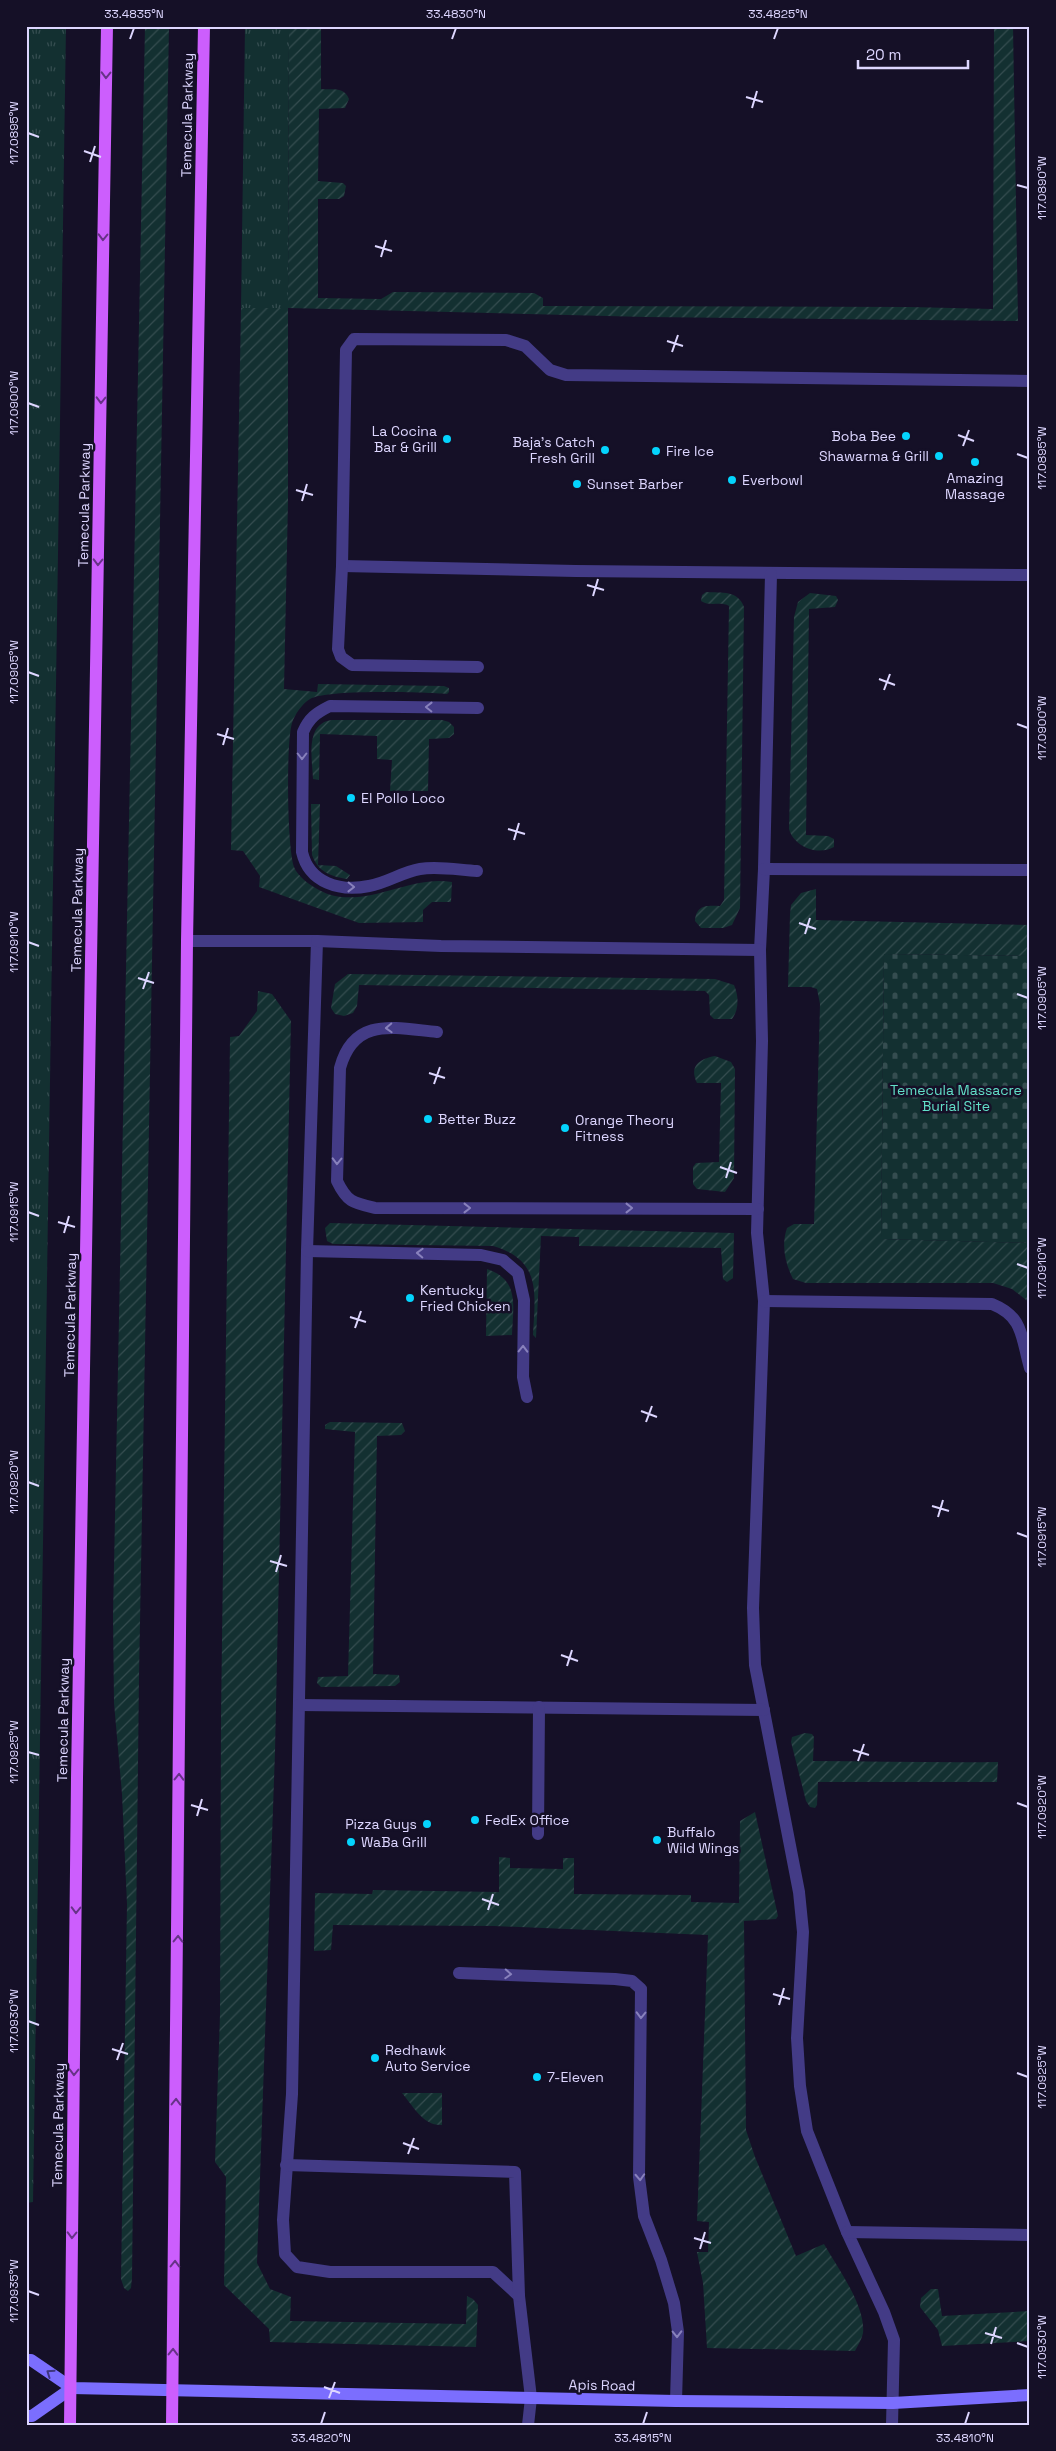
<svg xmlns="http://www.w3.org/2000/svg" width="1056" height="2451" font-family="'Space Grotesk',sans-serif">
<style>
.grass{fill:url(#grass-tufts)}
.cemetery{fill:url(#cemetery-stones)}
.garden{fill:url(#garden-furrows)}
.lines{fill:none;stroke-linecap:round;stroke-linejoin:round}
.service{stroke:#433b86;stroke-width:12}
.secondary{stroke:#7b6efe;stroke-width:12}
.primary{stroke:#cc5efd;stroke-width:12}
.oneway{stroke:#673387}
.oneway2{stroke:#8881bc}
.oneway3{stroke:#3e367d}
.ticks{fill:none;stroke:#ddd6ff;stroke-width:2}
.poi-dot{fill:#04d4fd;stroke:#151027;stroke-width:2}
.labels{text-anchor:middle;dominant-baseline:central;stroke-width:5;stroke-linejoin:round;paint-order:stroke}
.street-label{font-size:14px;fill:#ddd6ff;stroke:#151027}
.poi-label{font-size:14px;fill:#ddd6ff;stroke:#151027;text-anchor:start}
.park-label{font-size:14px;fill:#62dfc8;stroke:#151027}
.neatline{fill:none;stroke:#ddd6ff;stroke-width:2}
.ticks-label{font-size:12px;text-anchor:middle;fill:#ddd6ff}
</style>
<defs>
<pattern id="grass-tufts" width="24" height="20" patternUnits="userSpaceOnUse" patternTransform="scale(1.25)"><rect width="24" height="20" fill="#133031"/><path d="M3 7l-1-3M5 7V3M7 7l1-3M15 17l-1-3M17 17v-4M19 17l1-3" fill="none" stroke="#354d50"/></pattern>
<pattern id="cemetery-stones" width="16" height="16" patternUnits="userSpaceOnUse" patternTransform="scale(1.25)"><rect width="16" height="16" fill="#133031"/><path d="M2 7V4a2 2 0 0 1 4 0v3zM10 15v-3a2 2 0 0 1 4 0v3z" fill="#354d50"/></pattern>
<pattern id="garden-furrows" width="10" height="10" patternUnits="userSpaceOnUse" patternTransform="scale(1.25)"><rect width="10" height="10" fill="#133031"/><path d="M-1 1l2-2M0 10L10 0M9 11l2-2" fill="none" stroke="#354d50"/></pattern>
</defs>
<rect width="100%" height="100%" fill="#151027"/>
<!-- grass -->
<g class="grass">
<polygon points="26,26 66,26 33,2202 26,2203"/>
<polygon points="245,26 289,26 288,308 241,308"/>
</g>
<!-- cemetery -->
<polygon class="cemetery" points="884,954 1030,956 1030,1243 881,1239"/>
<!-- garden -->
<g class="garden">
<polygon points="145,26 169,26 139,1678 132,2278 131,2288 128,2291 124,2288 121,2279 127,1904 122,1794 114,1703 113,1616"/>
<path d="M289,26H321V89C332,90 344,86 349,99L345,108L319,109L318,181L343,183L346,186L344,196L339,199H318V298L381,299L393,292L534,293L543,298V306L910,307L993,309L994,26H1013L1018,321L646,317L288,308V502L284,689L317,692L318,684L444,686L449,688V692L447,694C423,692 326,689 310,699C302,704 295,714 292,723C286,743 287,847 294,867C298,877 310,885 319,890C361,913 408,874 452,882L451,902H432L423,910V922L359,923L259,887L260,876L243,851L231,850L241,308H288Z"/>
<path d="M706,592C722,593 738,590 744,607L740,908L732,925L723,928H701L695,921C696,905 706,905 720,906L724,900L729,606C721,601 710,607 701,601L702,595Z"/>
<path d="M810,593L836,596L838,600L835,607L809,609L806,835L828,836L834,839V847C818,856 794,847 789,829L794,617L798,602Z"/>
<path d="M332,720H442L449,722L454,727V734L449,738L429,739L428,791H390L392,760L377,759V736L320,734L319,780L313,779C312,758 305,723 332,720Z"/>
<path d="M311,804H320L318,865L336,866L350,875L347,879C330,876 318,872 312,855Z"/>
<path d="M816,889V920L1030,925V956L884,954L881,1239L1030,1243V1303L1012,1289L993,1283H806L793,1279C785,1263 781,1245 787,1228L794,1224H814L820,1004L817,989L811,987H788L790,914L791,905L801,893Z"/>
<path d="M348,974L715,979L734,985C739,996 739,1010 732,1019H714L710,1015L709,995L705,991L359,985L357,1006L353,1013L344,1016L335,1014L331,1008L335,984Z"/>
<polygon points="258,991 272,994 291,1021 275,1752 257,2263 270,2289 291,2297 290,2321 466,2324 467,2296 473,2299 478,2305 476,2347 270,2342 269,2329 224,2285 226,2177 215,2162 220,2015 221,1716 230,1037 239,1036 257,1011"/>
<path d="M715,1056L731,1062L735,1069L734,1178L725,1192L697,1189L693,1184V1167L696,1163L719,1162L721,1083H697C689,1066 699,1059 715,1056Z"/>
<path d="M330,1223L734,1233L733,1278L727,1282L723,1279L721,1248L579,1246V1237L541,1236L536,1338L533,1335C535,1294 542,1260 493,1246L333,1244L327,1241L325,1228Z"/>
<path d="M487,1269C520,1280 513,1306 512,1335L486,1336Z"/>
<polygon points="330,1422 402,1423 405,1431 401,1435 377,1436 373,1674 399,1675 400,1682 395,1686 321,1687 317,1683 318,1677 348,1676 355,1432 325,1429 325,1425"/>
<path d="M805,1733L812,1734L814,1737L813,1761C875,1761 936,1763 998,1762L997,1782H818L817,1805L815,1808L810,1807L806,1801L791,1742L792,1737Z"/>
<path d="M755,1812L778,1916L776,1919L744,1921L746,2130L755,2157L796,2256L824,2244C837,2267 866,2306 863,2333C862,2339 858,2345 855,2351L707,2348L703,2283L697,2252H708L709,2222L697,2221L708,1935L494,1926L333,1925L331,1950L314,1951L315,1893L372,1894L373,1890L499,1892V1857L510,1858V1868L563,1869V1858H574V1894L691,1895V1902L739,1903L740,1821Z"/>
<path d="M402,2093H442V2125C423,2126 413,2106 402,2093Z"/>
<polygon points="931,2289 938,2289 942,2316 1030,2311 1030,2341 942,2346 938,2330 920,2307 921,2298"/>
</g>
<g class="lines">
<!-- service -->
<g class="service">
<polyline points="342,566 576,571 1030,575"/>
<polyline points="771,574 764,869 760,950 762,1041 757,1233 764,1301 753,1608 755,1665 799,1892 803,1932 797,2038 800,2086 807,2131 847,2232 884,2312 894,2340 892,2425"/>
<polyline points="478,667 352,665 341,657 338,649 342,566 346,350 354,339 506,340 525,346 550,370 566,375 1030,381"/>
<polyline points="764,869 1030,870"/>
<path d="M477,871C459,870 438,866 420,869C402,872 387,883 369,886C340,892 309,883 302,852L303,732C309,718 316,713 330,706L478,708"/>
<polyline points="187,941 317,941 307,1251 292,2094 283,2220 285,2254 297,2267 330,2272 493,2272 519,2296 531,2398 528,2425"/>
<polyline points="317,941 441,946 760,950"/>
<path d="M437,1032C395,1028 354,1016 340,1068L337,1181C347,1202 353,1203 375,1208L758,1209"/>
<polyline points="307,1251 481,1255 503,1260 518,1273 524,1300 523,1377 527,1397"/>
<path d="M764,1301L992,1304C1024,1317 1021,1337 1030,1368"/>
<polyline points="299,1705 764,1710"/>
<polyline points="538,1834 539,1707"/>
<polyline points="459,1973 615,1979 632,1981 641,1989 639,2177 644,2216 661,2260 674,2303 678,2332 676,2401"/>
<polyline points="286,2165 515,2172 519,2296"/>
<polyline points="847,2232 1030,2235"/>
</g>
<!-- secondary -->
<g class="secondary">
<polyline points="26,2360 31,2360 72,2388 676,2401 893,2403 1030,2395"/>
<polyline points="26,2416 32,2416 72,2388"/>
</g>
<!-- primary -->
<g class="primary">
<polyline points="70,2425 77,1778 107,26"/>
<polyline points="172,2425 187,941 204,26"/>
</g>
</g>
<!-- one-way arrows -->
<defs><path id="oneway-chevron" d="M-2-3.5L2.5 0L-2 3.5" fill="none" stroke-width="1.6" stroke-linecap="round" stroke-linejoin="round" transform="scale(1.25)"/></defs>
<g class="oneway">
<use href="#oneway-chevron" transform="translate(106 75) rotate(91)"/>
<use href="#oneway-chevron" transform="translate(103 237) rotate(91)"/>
<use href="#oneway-chevron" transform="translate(101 400) rotate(91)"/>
<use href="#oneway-chevron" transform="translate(98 562) rotate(91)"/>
<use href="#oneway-chevron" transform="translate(179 1777) rotate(-89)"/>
<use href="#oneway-chevron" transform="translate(76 1910) rotate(91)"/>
<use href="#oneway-chevron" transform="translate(178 1939) rotate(-89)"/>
<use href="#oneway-chevron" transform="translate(74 2072) rotate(91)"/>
<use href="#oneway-chevron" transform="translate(176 2102) rotate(-89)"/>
<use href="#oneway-chevron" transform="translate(72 2235) rotate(91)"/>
<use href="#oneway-chevron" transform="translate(175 2264) rotate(-89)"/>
<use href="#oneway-chevron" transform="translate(173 2352) rotate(-89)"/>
</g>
<g class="oneway2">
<use href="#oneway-chevron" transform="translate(429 707) rotate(-179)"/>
<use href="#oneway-chevron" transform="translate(302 756) rotate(90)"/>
<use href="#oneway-chevron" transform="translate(351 887) rotate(1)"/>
<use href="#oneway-chevron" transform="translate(389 1028) rotate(178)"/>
<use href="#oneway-chevron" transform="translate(337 1161) rotate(91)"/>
<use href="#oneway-chevron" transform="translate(467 1208)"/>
<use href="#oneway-chevron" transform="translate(629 1208)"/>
<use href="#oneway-chevron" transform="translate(420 1253) rotate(-178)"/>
<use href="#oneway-chevron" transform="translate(523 1349) rotate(-89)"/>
<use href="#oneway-chevron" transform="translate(508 1974) rotate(3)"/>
<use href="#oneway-chevron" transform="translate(641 2015) rotate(91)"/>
<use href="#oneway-chevron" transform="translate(640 2177) rotate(87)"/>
<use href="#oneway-chevron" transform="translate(677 2334) rotate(89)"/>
</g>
<use class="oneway3" href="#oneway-chevron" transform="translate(50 2373) rotate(-145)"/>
<!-- ticks -->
<path class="ticks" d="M130,39L134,28M452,39L456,28M774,39L778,28M746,97L763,102M752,108L757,91M28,133L39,137M84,151L101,157M90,162L95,146M1017,185L1028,188M375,246L392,251M381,257L386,240M667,341L683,346M672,352L678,335M28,403L39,407M958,435L974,441M963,446L969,430M1017,454L1028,458M296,490L313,495M302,501L307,484M587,585L604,590M593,596L598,579M28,672L39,676M879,679L895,685M884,690L890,674M1017,724L1028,728M217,734L234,739M223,745L228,728M508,829L525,834M514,840L519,823M799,923L816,929M805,934L810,918M28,942L39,946M138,978L154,983M143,989L149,972M1017,994L1028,998M429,1073L445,1078M434,1084L440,1067M720,1167L737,1173M726,1178L731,1162M28,1212L39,1216M58,1222L75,1227M64,1233L69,1216M1017,1264L1028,1268M350,1317L366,1322M355,1328L361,1311M641,1411L657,1417M646,1422L652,1406M28,1482L39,1486M932,1506L949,1511M938,1517L943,1500M1017,1533L1028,1537M270,1561L287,1566M276,1572L281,1555M561,1655L578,1661M567,1666L572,1650M853,1750L869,1755M28,1752L39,1755M858,1761L864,1744M1017,1803L1028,1807M191,1805L208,1810M197,1816L202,1799M482,1899L499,1905M488,1910L493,1894M773,1994L790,1999M779,2005L784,1988M28,2021L39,2025M112,2049L128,2054M117,2060L123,2043M1017,2073L1028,2077M403,2143L419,2149M408,2154L414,2138M694,2238L711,2243M700,2249L705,2232M28,2291L39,2295M985,2333L1002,2338M1017,2343L1028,2347M991,2344L996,2327M324,2387L340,2393M329,2398L335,2382M321,2424L325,2412M643,2424L647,2412M965,2424L969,2412"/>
<!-- markers -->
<g class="poi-dot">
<circle cx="906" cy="436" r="5"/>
<circle cx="447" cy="439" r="5"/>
<circle cx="605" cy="450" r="5"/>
<circle cx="656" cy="451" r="5"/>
<circle cx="939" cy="456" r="5"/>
<circle cx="975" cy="462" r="5"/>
<circle cx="732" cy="480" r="5"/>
<circle cx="577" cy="484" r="5"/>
<circle cx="351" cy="798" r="5"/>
<circle cx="428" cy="1119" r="5"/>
<circle cx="565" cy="1128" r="5"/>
<circle cx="410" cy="1298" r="5"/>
<circle cx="475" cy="1820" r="5"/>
<circle cx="427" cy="1824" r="5"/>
<circle cx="657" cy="1840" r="5"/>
<circle cx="351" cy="1842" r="5"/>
<circle cx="375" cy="2058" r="5"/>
<circle cx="537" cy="2077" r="5"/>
</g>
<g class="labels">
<!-- street labels -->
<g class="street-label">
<text transform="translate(187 115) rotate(-89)">Temecula Parkway</text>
<text transform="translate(84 505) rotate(-89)">Temecula Parkway</text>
<text transform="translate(77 910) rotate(-89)">Temecula Parkway</text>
<text transform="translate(70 1315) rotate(-89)">Temecula Parkway</text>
<text transform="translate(63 1720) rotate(-89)">Temecula Parkway</text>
<text transform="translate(58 2125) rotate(-89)">Temecula Parkway</text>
<text transform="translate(602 2385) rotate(1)">Apis Road</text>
</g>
<!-- poi labels -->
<g class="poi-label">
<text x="437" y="431" text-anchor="end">La Cocina<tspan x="437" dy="16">Bar &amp; Grill</tspan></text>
<text x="896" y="436" text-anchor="end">Boba Bee</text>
<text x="595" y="442" text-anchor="end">Baja’s Catch<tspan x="595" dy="16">Fresh Grill</tspan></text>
<text x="666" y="451">Fire Ice</text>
<text x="929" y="456" text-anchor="end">Shawarma &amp; Grill</text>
<text x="975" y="478" text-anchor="middle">Amazing<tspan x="975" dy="16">Massage</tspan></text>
<text x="742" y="480">Everbowl</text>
<text x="587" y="484">Sunset Barber</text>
<text x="361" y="798">El Pollo Loco</text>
<text x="438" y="1119">Better Buzz</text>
<text x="575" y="1120">Orange Theory<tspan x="575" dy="16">Fitness</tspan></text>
<text x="420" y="1290">Kentucky<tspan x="420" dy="16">Fried Chicken</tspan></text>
<text x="485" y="1820">FedEx Office</text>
<text x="417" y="1824" text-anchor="end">Pizza Guys</text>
<text x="667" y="1832">Buffalo<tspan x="667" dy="16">Wild Wings</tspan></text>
<text x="361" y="1842">WaBa Grill</text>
<text x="385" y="2050">Redhawk<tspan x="385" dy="16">Auto Service</tspan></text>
<text x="547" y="2077">7-Eleven</text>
</g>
<!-- park labels -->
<g class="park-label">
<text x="956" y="1090">Temecula Massacre<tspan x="956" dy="16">Burial Site</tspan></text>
</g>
</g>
<!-- border -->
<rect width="1056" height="2451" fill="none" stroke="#151027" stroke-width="55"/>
<!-- scale -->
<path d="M858 60v8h110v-8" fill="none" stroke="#ddd6ff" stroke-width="2.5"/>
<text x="866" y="60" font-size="15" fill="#ddd6ff" stroke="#151027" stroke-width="4" paint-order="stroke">20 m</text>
<rect x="28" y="28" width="1000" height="2396" class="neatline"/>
<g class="ticks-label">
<text x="134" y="18">33.4835°N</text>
<text x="456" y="18">33.4830°N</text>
<text x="778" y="18">33.4825°N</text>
<text transform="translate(14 133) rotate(-90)" y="4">117.0895°W</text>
<text transform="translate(1042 188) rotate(-90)" y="4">117.0890°W</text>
<text transform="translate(14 403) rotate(-90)" y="4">117.0900°W</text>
<text transform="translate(1042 458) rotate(-90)" y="4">117.0895°W</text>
<text transform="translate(14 672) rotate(-90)" y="4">117.0905°W</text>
<text transform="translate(1042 728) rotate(-90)" y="4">117.0900°W</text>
<text transform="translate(14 942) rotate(-90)" y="4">117.0910°W</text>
<text transform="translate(1042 998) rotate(-90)" y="4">117.0905°W</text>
<text transform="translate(14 1212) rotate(-90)" y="4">117.0915°W</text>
<text transform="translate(1042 1268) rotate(-90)" y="4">117.0910°W</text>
<text transform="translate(14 1482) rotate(-90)" y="4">117.0920°W</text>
<text transform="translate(1042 1537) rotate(-90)" y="4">117.0915°W</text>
<text transform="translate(14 1752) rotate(-90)" y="4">117.0925°W</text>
<text transform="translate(1042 1807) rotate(-90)" y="4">117.0920°W</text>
<text transform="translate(14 2021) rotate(-90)" y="4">117.0930°W</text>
<text transform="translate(1042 2077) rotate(-90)" y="4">117.0925°W</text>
<text transform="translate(14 2291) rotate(-90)" y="4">117.0935°W</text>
<text transform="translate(1042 2347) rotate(-90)" y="4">117.0930°W</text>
<text x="321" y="2442">33.4820°N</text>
<text x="643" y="2442">33.4815°N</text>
<text x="965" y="2442">33.4810°N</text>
</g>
</svg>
